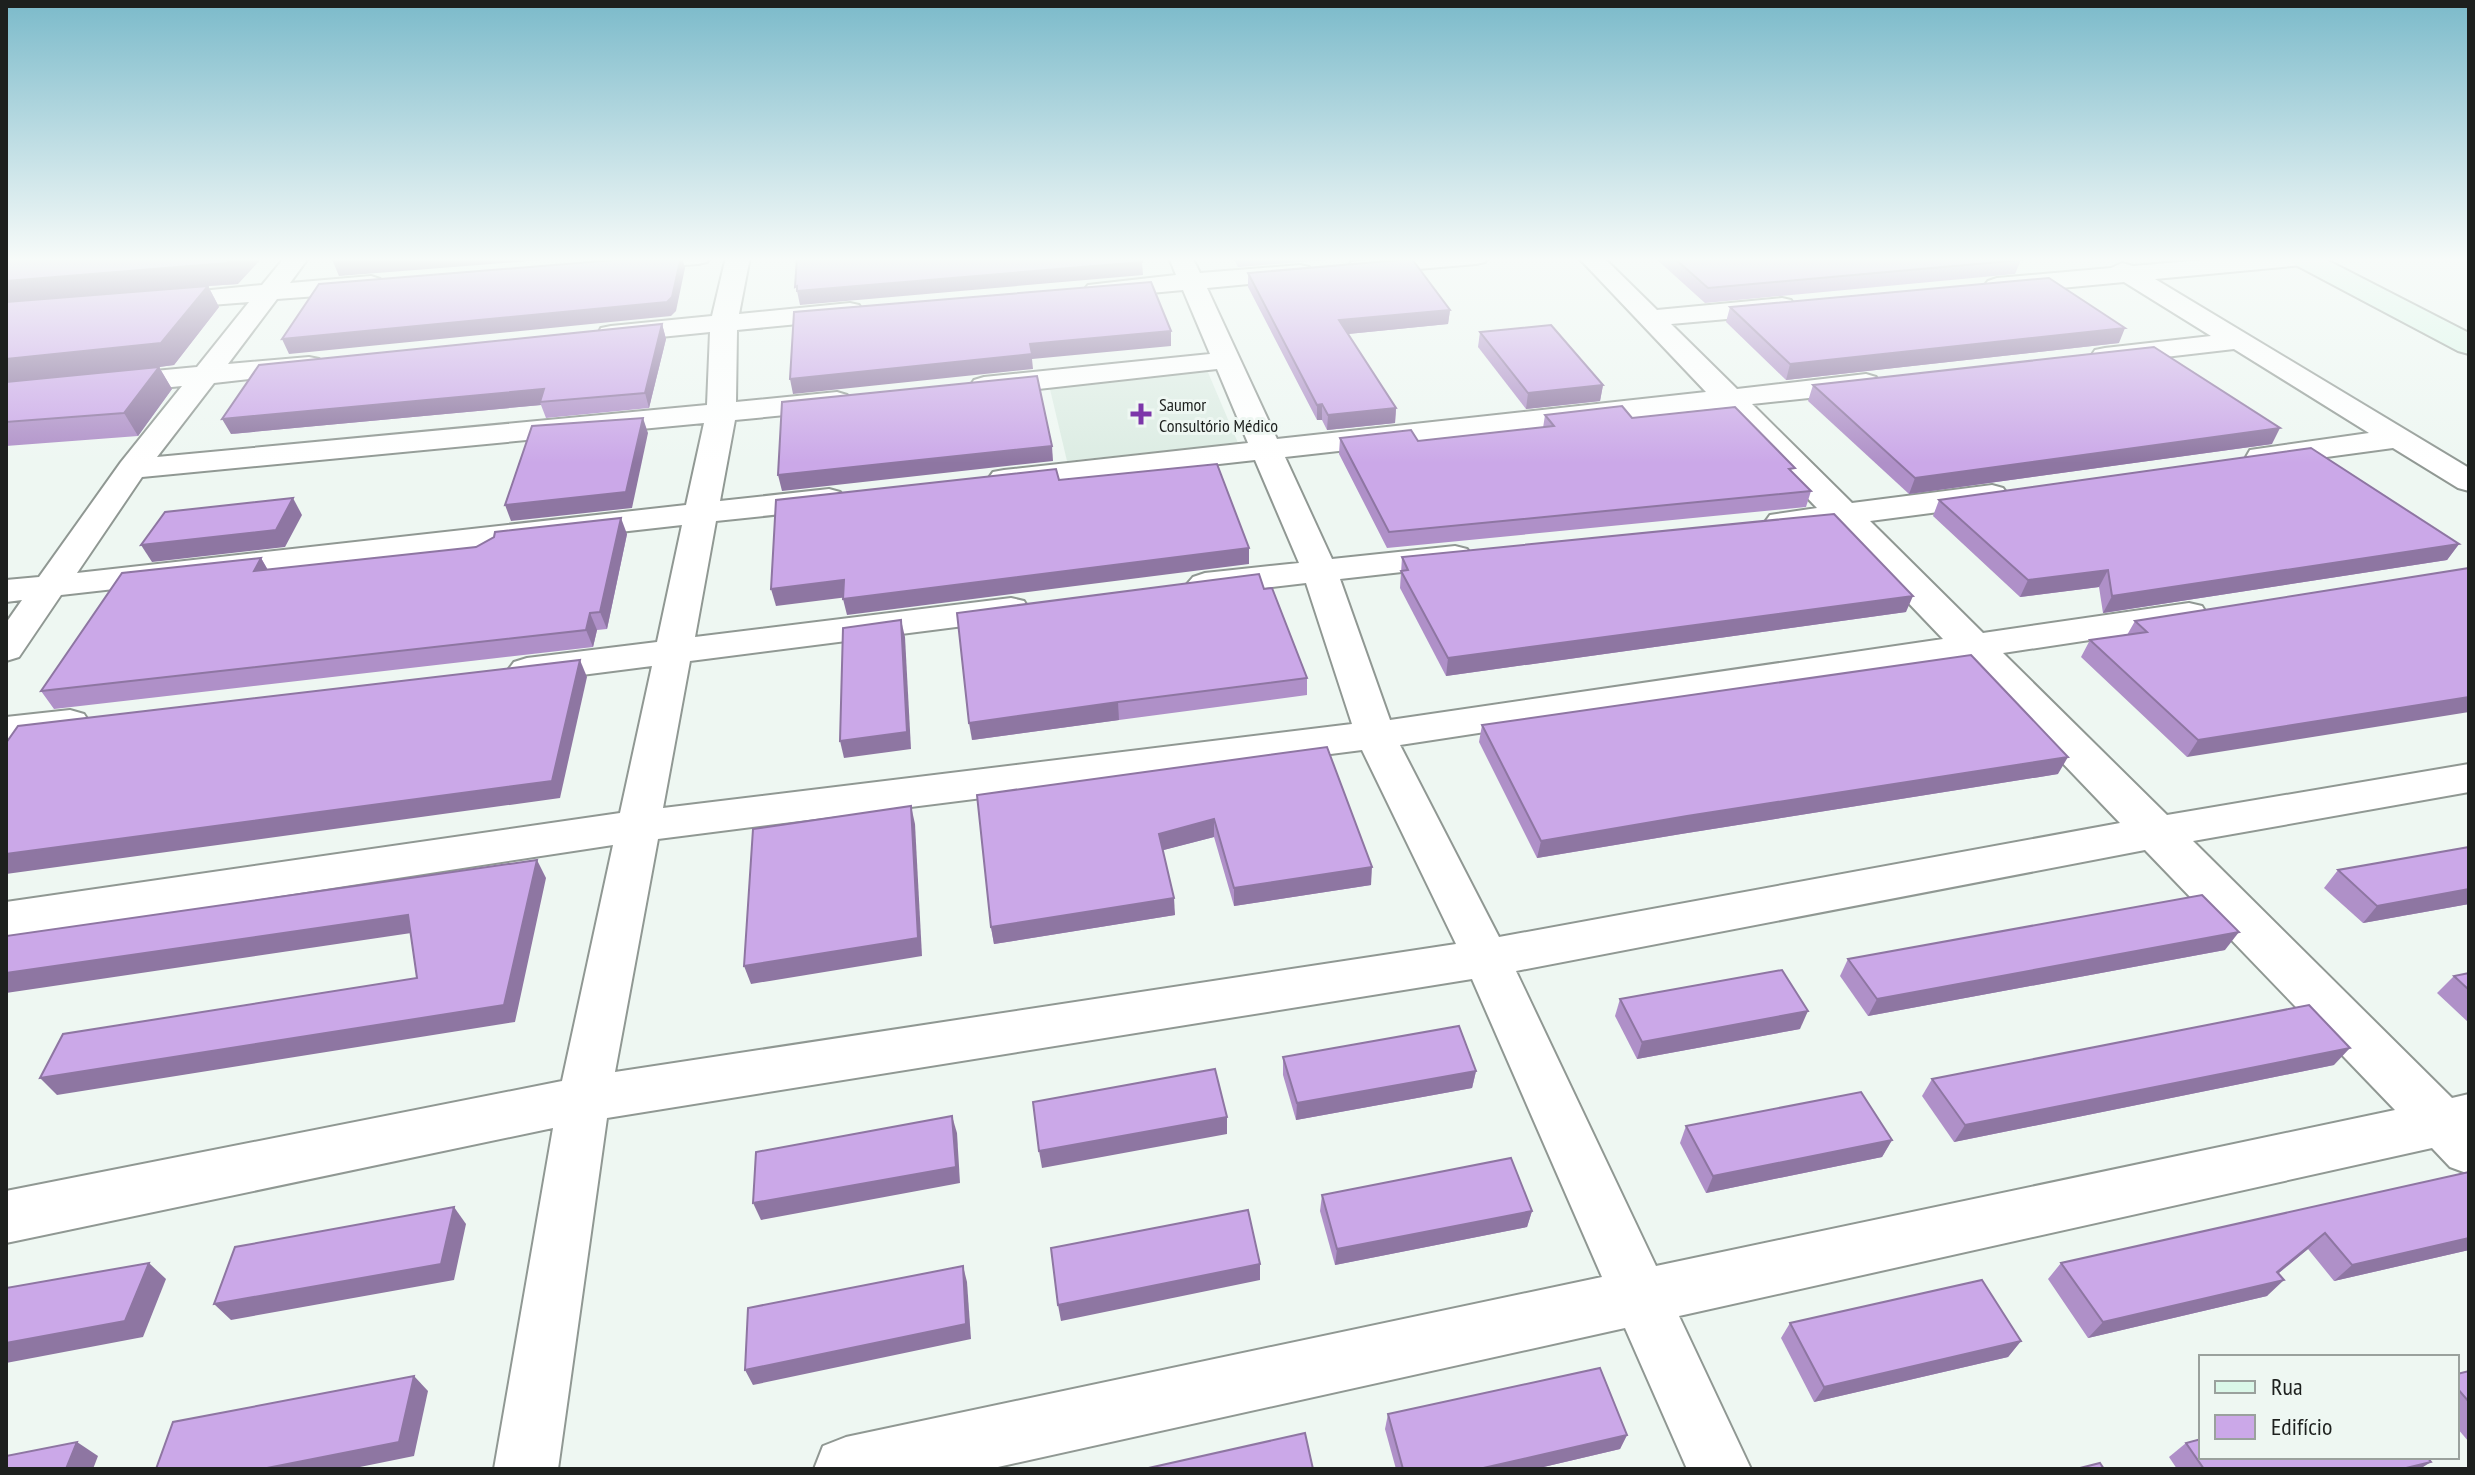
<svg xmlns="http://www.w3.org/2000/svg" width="2475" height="1475" font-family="'PT Sans Narrow',sans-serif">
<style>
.built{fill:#dcece3}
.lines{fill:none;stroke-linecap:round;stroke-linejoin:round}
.street-casing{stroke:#909893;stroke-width:4}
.secondary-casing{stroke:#909893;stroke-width:4}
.street{fill:#fff;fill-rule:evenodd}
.secondary{fill:#daf7e8;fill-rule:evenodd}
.wall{fill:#af90c8}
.shaded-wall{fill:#8e76a2}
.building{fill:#cba8e8;stroke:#8e76a2;stroke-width:2}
.poi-dot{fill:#7c36a9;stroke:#eef7f2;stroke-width:3}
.labels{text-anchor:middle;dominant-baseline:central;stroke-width:6;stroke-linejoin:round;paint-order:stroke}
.far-poi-label{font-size:18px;fill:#1d201e;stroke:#eef7f2;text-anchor:start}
</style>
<rect width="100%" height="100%" fill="#eef7f2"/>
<!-- built -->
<polygon class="built" points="1207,370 1238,443 1067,461 1049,385"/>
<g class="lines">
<defs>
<g id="street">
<path d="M285,257H309L290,283L371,276L380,279L384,284L380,289L371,292L277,299L228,364L309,357L319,359L323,365L319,371L214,383L157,457L707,405L710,332L611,342L601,340L598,334L601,328L611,326L712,316L726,257H750L739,314L850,303L859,305L863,311L859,317L850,319L737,330L736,402L837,392L847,395L852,401L847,407L837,410L735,420L720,501L829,489L840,492L845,499L840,506L829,509L716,521L695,637L1011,598L1024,601L1029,609L1024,617L1011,620L690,661L663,808L1352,724L1306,583L1205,595L1193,591L1187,584L1193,577L1205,573L1299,563L1255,460L1004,488L993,486L988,479L993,472L1004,470L1248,443L1217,369L984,395L974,392L970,386L974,380L984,377L1210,354L1183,290L1097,298L1088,295L1084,290L1088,285L1176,275L1170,260L1172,257H1192L1200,273L1300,265L1309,267L1312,272L1309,277L1300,279L1207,288L1277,439L1706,392L1578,257H1603L1657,310L1782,298L1791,300L1795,306L1791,312L1782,314L1671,324L1737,389L1866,374L1876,377L1880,383L1876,389L1866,392L1752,404L1852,503L1992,485L2003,488L2008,495L2003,502L1992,505L1870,521L1983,633L2189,603L2202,606L2207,614L2202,622L2189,625L2003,653L2167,815L2469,764V792L2193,841L2452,1098L2469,1094V1174L2450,1167L2432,1148L1679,1316L1751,1469H1687L1625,1328L989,1469H814L823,1446L846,1437L1602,1277L1472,979L607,1118L558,1469H494L553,1128L6,1243V1191L562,1081L613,845L6,938V902L620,813L652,666L527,682L514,678L508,670L514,662L527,658L657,642L682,525L61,595L19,657L6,661V623L22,600L6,602V580L39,577L121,462L182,386L6,403V385L197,367L249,302L160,309L151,306L147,301L151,296L262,285ZM1721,408L1817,508L1770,515L1765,522L1770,529L1782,532L1834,525L1943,639L1390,720L1340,579L1455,566L1467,563L1472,556L1467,549L1455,546L1332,559L1285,457ZM704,423L686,505L77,573L142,477ZM1963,659L2120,823L1499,937L1400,745ZM1362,750L1456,944L615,1072L658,839ZM2145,850L2395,1110L1656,1266L1516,971Z"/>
<polygon points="621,257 710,257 707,262 698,264 630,269 621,267 618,262"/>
<polygon points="1394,257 1488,257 1485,262 1476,264 1360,274 1351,272 1348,267 1351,262"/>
<polygon points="2237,257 2315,258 2312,263 2303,265 2155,279 2469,468 2469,491 2458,488 2393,448 2261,466 2250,464 2246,457 2250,450 2369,433 2234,349 2105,364 2095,362 2091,356 2095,350 2105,348 2211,336 2124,282 1997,294 1988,291 1984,286 1988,281 1997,278 2111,268 2122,263 2133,266"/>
<polygon points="70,710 84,714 90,723 84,732 6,743 6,717"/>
</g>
<polygon id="secondary" points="2288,257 2321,257 2469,333 2469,354 2458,351 2292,263"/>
</defs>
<!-- street casing -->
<use href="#street" class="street-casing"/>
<!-- secondary casing -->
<use href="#secondary" class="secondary-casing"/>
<!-- street -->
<use href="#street" class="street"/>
<!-- secondary -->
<use href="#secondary" class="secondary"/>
</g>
<!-- wall -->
<g class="wall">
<polygon points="6,257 238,284 208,286 219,307 174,365 159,367 172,389 138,436 6,446"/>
<polygon points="1233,257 1365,257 1238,267"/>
<polygon points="1654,257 2016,257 2021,260 2015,274 1705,303"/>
<polygon points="1248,273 1450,310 1448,324 1348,334 1396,408 1395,423 1327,430 1322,420 1317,420 1248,287"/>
<polygon points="1730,307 2119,343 1786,380 1726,322"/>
<polygon points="662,324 666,339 649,408 546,418 541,405 231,434"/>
<polygon points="1480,332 1603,385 1600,401 1526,409 1478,347"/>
<polygon points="1813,385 2272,444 1909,494 1808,401"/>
<polygon points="1545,415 1632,418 1794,474 1811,491 1806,507 1387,548 1339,454 1340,438 1418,441 1543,428"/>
<polygon points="1939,500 2459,544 2447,560 2103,613 2099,587 2020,597 1933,516"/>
<polygon points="627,534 607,629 597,630 593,647 54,709 41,691 261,558 268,570"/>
<polygon points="1402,557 1906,612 1446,676 1400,588"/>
<polygon points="2469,568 2187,757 2081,657 2090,640 2127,635 2135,621"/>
<polygon points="1264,589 1307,678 1307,695 1119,720 972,740"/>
<polygon points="1482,725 2058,774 1681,834 1537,858 1479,742"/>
<polygon points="1327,747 1371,885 1234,906 1214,837 1163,850 1175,915 994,944 991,927"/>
<polygon points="2469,847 2469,904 2363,923 2324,888 2338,870"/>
<polygon points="2225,950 1868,1016 1840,976 1848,959"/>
<polygon points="2469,973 2469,1023 2437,993 2454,976"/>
<polygon points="1620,999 1800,1029 1637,1059 1615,1016"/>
<polygon points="1283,1057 1476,1071 1472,1088 1296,1120 1283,1075"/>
<polygon points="2334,1065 1954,1142 1922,1096 1932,1079"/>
<polygon points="1686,1126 1892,1140 1882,1157 1706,1193 1680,1143"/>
<polygon points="2469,1172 2469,1250 2334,1281 2308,1249 2279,1273 2267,1296 2088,1338 2048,1279 2061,1263"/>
<polygon points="1322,1195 1532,1211 1527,1227 1335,1265 1320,1211"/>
<polygon points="1790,1323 2021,1341 2008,1357 1814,1402 1781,1338"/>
<polygon points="2469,1371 2469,1442 2457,1428 2457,1374"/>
<polygon points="1388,1414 1627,1435 1620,1449 1535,1469 1396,1469 1385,1429"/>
<polygon points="2186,1443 2420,1469 2177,1469 2169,1457"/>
</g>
<!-- shaded-wall -->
<g class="shaded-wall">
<polygon points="233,257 263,257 238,284 208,286 219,307 174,365 159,367 172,389 138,436 124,413 6,383 6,281"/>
<polygon points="331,257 580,257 339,276"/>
<polygon points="681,257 682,257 685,268 676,311 671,316 289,354 282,339"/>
<polygon points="1142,262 1143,275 800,305 797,291"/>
<polygon points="1450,310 1448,324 1338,335 1339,320"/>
<polygon points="662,324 666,339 649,408 645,393"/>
<polygon points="2125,328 2119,343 1786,380 1790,364"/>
<polygon points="1171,331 1171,346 1032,359 1033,369 793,394 790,379 1030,344"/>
<polygon points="1603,385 1600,401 1526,409 1528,393"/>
<polygon points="544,389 540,402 541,405 231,434 222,419"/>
<polygon points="1322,404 1322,420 1317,420 1317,405"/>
<polygon points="1396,408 1395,423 1327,430 1328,415"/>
<polygon points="643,418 648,433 632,508 511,521 505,505"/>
<polygon points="2280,428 2272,444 1909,494 1915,478"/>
<polygon points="1052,446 1053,461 782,491 778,475"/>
<polygon points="293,498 302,515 285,547 152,562 141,545"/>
<polygon points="621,518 627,534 607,629 600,612"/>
<polygon points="2459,544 2447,560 2103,613 2112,596"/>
<polygon points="1249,548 1249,564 847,615 843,599"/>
<polygon points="261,558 270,574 254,571"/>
<polygon points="2108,570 2099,587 2020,597 2028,580"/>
<polygon points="844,580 848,597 776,606 771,589"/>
<polygon points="1913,596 1906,612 1446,676 1448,658"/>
<polygon points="590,613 597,630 593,647 586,630"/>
<polygon points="901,620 905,637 911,749 844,758 840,741"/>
<polygon points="580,660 587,677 560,798 6,874 6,854"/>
<polygon points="2469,697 2469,712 2187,757 2198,740"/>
<polygon points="1118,702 1119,720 972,740 969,723"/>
<polygon points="2068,757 2058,774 1681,834 1537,858 1541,841 1687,816"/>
<polygon points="911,806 915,824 922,956 751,984 744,966"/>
<polygon points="1214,819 1214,837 1160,851 1159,834"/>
<polygon points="537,860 546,878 515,1022 57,1095 40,1078 504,1005"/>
<polygon points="1372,867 1371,885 1234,906 1234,888"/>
<polygon points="2469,889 2469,904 2363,923 2377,906"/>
<polygon points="1174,898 1175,915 994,944 991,927"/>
<polygon points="408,915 418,932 6,993 6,973"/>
<polygon points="2239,932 2225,950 1868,1016 1877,999"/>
<polygon points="1808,1011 1800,1029 1637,1059 1642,1042"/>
<polygon points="2350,1048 2334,1065 1954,1142 1965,1125"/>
<polygon points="1476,1071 1472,1088 1296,1120 1297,1103"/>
<polygon points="952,1116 957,1133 960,1183 761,1220 753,1203"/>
<polygon points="1227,1117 1227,1134 1042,1168 1039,1151"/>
<polygon points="1892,1140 1882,1157 1706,1193 1713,1176"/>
<polygon points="454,1207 466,1224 454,1280 231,1320 214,1304"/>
<polygon points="1532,1211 1527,1227 1335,1265 1337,1249"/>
<polygon points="2325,1233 2308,1249 2264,1285 2284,1280 2267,1296 2088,1338 2103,1322 2277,1272"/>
<polygon points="2469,1238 2469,1250 2334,1281 2352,1265"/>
<polygon points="149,1263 166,1279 143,1337 6,1363 6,1343"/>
<polygon points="1260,1264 1260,1280 1061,1321 1058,1305"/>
<polygon points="963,1266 967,1282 971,1339 753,1385 745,1370"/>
<polygon points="2021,1341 2008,1357 1814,1402 1824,1387"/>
<polygon points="414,1376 428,1391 414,1456 350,1469 262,1469"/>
<polygon points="1627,1435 1620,1449 1535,1469 1479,1469"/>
<polygon points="77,1442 98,1456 93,1469 66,1469"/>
<polygon points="2431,1462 2420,1469 2402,1469"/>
</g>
<!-- building -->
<g class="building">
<polygon points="6,257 233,257 227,263 6,281"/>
<polygon points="651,257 681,257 672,297 667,302 282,339 319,284"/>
<polygon points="797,257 1140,257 1142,262 797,291 797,286 795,287"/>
<polygon points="1673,257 2016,257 2021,260 1708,288"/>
<polygon points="1412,259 1450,310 1339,320 1396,408 1328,415 1322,404 1317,405 1248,273"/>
<polygon points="2049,278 2125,328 1790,364 1730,307"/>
<polygon points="1151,282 1171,331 1030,344 1032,354 790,379 794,312"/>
<polygon points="208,286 161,343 6,359 6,302"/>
<polygon points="662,324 645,393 540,402 544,389 222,419 259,365"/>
<polygon points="1551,325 1603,385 1528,393 1480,332"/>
<polygon points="2154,347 2280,428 1915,478 1813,385"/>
<polygon points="159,367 124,413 6,422 6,382"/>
<polygon points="1037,376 1052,446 778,475 782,402"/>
<polygon points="1622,406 1632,418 1735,407 1795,468 1789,469 1811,491 1389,532 1340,438 1411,430 1418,441 1554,426 1545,415"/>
<polygon points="643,418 626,492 505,505 532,426"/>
<polygon points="2311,448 2459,544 2112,596 2108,570 2028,580 1939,500"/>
<polygon points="1217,464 1249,548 843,599 844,580 771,589 776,500 1056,469 1059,480"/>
<polygon points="293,498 276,530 141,545 165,512"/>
<polygon points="1834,514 1913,596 1448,658 1401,571 1408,570 1402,557"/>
<polygon points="621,518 600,612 590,613 586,630 41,691 122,573 261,558 254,571 476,547 494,537 495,532"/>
<polygon points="2469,568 2469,697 2198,740 2090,640 2147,632 2135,621"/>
<polygon points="1259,574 1264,589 1272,588 1307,678 1118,702 969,723 957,613"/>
<polygon points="901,620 907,732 840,741 843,628"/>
<polygon points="1971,655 2068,757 1687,816 1541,841 1482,725"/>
<polygon points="580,660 552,781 6,854 6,743 18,726"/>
<polygon points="1327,747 1372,867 1234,888 1214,819 1159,834 1174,898 991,927 977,795"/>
<polygon points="911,806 918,938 744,966 753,829"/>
<polygon points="2469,847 2469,889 2377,906 2338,870"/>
<polygon points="537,860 504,1005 40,1078 63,1034 417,978 408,915 6,973 6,936"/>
<polygon points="2202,895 2239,932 1877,999 1848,959"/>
<polygon points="1782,970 1808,1011 1642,1042 1620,999"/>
<polygon points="2469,973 2469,990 2454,976"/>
<polygon points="2309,1005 2350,1048 1965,1125 1932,1079"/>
<polygon points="1459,1026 1476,1071 1297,1103 1283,1057"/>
<polygon points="1215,1069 1227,1117 1039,1151 1033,1102"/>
<polygon points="1861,1092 1892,1140 1713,1176 1686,1126"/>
<polygon points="952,1116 956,1167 753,1203 756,1152"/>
<polygon points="1511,1158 1532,1211 1337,1249 1322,1195"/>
<polygon points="2469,1172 2469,1238 2352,1265 2325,1233 2277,1272 2284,1280 2103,1322 2061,1263"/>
<polygon points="454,1207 441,1264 214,1304 235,1247"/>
<polygon points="1248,1210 1260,1264 1058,1305 1051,1248"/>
<polygon points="149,1263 125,1321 6,1343 6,1288"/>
<polygon points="963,1266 966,1324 745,1370 748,1308"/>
<polygon points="1982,1280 2021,1341 1824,1387 1790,1323"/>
<polygon points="1600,1368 1627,1435 1479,1469 1403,1469 1388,1414"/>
<polygon points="2469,1371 2469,1402 2457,1388 2457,1374"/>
<polygon points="414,1376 399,1442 262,1469 156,1469 173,1422"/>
<polygon points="1305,1433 1313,1469 1144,1469"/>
<polygon points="2201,1439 2201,1457 2427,1457 2431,1462 2402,1469 2204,1469 2186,1443"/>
<polygon points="77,1442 66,1469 6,1469 6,1456"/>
<polygon points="2100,1463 2104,1469 2076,1469"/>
</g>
<!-- sky -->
<linearGradient id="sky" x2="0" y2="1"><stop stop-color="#7bbaca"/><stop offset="0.56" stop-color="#f7fbf9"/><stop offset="1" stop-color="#f7fbf9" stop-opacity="0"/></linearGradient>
<rect width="2475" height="463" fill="url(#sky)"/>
<!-- markers -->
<path class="poi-dot" d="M1137 402h8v8h8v8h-8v8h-8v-8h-8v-8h8z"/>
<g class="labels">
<!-- far-poi labels -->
<g class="far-poi-label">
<text x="1159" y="404">Saumor<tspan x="1159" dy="21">Consultório Médico</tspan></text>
</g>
</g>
<!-- border -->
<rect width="2475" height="1475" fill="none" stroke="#1d201e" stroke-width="16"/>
<!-- legend -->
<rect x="2199" y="1355" width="260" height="104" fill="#eef7f2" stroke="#9aa19d" stroke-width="2"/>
<rect x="2215" y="1381" width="40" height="12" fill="#daf7e8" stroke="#9aa19d" stroke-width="2"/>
<text x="2271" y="1395" font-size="24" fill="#1d201e">Rua</text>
<rect x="2215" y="1415" width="40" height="24" fill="#cba8e8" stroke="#9aa19d" stroke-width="2"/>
<text x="2271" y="1435" font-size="24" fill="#1d201e">Edifício</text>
</svg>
